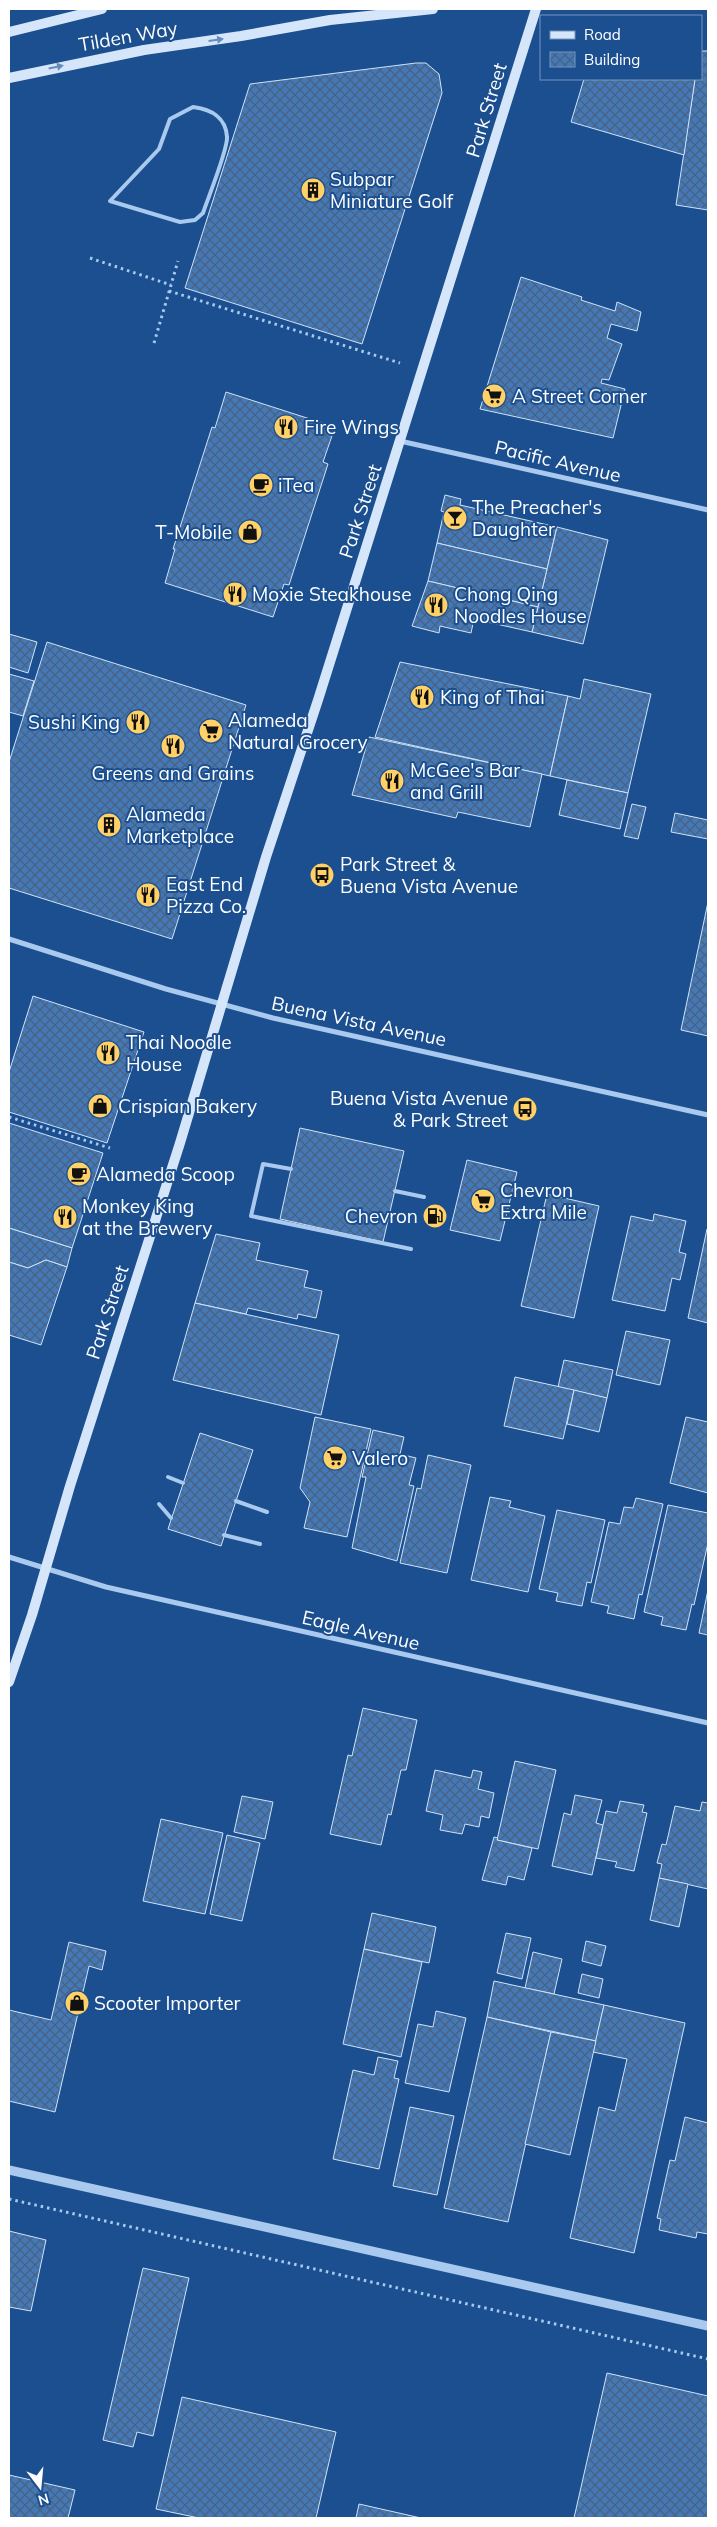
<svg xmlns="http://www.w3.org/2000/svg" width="717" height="2527" font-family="Mulish,sans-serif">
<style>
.building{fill:url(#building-cross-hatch);stroke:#cfe3fa}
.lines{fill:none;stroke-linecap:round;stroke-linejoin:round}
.path{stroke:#a9c9ee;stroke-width:3;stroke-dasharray:2.5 4;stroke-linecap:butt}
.service{stroke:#a9c9ee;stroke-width:4}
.minor{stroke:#a9c9ee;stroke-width:5}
.tertiary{stroke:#a9c9ee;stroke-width:9}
.secondary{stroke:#d6e6fa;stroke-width:10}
.oneway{fill:#668bba}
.labels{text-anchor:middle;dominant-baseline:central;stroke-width:4;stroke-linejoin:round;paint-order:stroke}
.street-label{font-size:19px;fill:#fff;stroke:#1b4f8f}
.poi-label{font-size:19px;fill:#fff;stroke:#1b4f8f;text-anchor:start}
</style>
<defs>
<pattern id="building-cross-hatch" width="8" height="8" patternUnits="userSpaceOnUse" patternTransform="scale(1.25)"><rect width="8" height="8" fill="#4478b7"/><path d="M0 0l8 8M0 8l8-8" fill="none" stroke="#486282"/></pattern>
</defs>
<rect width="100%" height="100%" fill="#1b4f8f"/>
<!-- building -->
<g class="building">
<polygon points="701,51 708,51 708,210 676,205 695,79 701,79"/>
<polygon points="416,63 426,63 439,74 442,93 362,344 185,288 250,84"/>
<polygon points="584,79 695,79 684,155 571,122"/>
<polygon points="521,277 582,297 581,300 615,311 617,302 641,312 637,331 611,324 607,338 622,344 609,380 602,379 601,383 625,389 613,438 480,409"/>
<polygon points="226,392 335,427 323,462 328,464 289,585 284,584 273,617 165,583 175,549 173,549 212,427 215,428"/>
<polygon points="445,495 461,499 460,505 557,527 547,569 437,543 444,512 441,511"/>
<polygon points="557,527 608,540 583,644 532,632"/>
<polygon points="437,543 547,569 538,607 428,581"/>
<polygon points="428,581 538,607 532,632 474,619 471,633 440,626 439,633 412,626"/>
<polygon points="9,634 37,642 28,673 9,667"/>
<polygon points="47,642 246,705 172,939 9,888 9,762"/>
<polygon points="400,662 568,696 550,776 375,737"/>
<polygon points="9,674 34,681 23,716 9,712"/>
<polygon points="584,679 651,694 628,793 550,776 568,696 580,699"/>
<polygon points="369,737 542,774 530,827 458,812 456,818 352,795"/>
<polygon points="567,780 628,793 620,829 559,815"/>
<polygon points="632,804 646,807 638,839 624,836"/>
<polygon points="675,813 708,820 708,839 671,832"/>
<polygon points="708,902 708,1036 681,1030"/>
<polygon points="33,996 144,1032 107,1143 9,1112 9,1072"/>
<polygon points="9,1123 103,1153 72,1248 9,1228"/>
<polygon points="300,1128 404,1151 383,1242 280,1219"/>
<polygon points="467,1160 517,1172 500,1241 450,1230"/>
<polygon points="547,1194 599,1206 574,1318 521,1306"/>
<polygon points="654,1214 686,1221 679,1252 686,1254 680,1280 672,1278 665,1311 612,1300 631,1216 653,1221"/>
<polygon points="9,1228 72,1248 67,1267 46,1260 28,1268 9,1262"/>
<polygon points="707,1229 708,1229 708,1323 688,1318"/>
<polygon points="216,1234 260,1243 256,1260 308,1271 304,1287 322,1291 316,1318 298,1314 297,1319 248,1308 246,1314 195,1303"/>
<polygon points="46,1260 67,1267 41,1345 9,1335 9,1262 28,1268"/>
<polygon points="195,1303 339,1335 321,1415 173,1380"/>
<polygon points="626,1331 670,1340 660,1385 616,1375"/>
<polygon points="564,1360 613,1370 607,1398 558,1387"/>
<polygon points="515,1377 574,1390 563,1439 504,1426"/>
<polygon points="574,1390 607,1398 599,1432 567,1424"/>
<polygon points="315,1417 371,1429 347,1537 304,1528 310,1502 300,1488"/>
<polygon points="686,1417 708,1422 708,1493 670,1483"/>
<polygon points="373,1430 404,1437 400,1454 416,1458 409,1485 414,1486 397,1561 352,1548 366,1477 362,1477"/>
<polygon points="200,1433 253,1450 221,1546 168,1529"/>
<polygon points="428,1455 471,1465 447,1573 400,1563 417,1488 421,1489"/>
<polygon points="490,1497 511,1501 509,1507 545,1516 528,1592 471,1580"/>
<polygon points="636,1498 663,1504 642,1595 639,1594 634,1619 607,1613 609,1606 591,1602 609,1522 620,1524 624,1507 633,1508"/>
<polygon points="668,1505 708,1513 708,1543 694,1605 692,1604 686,1630 661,1625 663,1617 644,1612"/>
<polygon points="557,1510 605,1520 591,1583 587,1582 582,1606 556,1601 558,1593 539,1589"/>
<polygon points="708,1590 708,1635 699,1633"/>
<polygon points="363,1708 417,1720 406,1770 401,1770 391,1815 388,1814 381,1845 330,1834 348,1755 352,1756"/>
<polygon points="515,1761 556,1770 538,1849 497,1840"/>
<polygon points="435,1770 471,1778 473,1770 482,1772 478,1789 494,1793 489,1818 481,1816 479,1827 465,1824 462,1834 440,1830 443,1815 426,1811"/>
<polygon points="575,1795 602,1800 596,1823 603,1825 592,1875 552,1866 564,1813 571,1815"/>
<polygon points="242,1796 273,1802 265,1839 234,1832"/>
<polygon points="620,1801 644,1805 642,1812 647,1813 634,1871 615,1867 617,1862 596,1858 606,1811 617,1813"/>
<polygon points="702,1802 708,1803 708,1889 659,1878 662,1864 657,1863 662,1844 666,1845 675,1806 700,1811"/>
<polygon points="161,1819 223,1833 205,1914 143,1901"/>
<polygon points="227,1835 260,1843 242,1921 210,1914"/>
<polygon points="494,1837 498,1838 497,1840 532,1848 524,1880 508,1876 506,1885 482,1880"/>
<polygon points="659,1878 688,1884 679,1927 650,1920"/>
<polygon points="372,1913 436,1927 429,1963 364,1949"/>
<polygon points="506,1933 531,1938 522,1979 497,1973"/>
<polygon points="586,1941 606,1946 601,1966 582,1961"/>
<polygon points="69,1942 106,1951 102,1970 89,1966 55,2112 9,2101 9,2010 51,2020"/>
<polygon points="364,1949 422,1962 401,2057 343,2044"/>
<polygon points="533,1952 562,1959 554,1994 525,1988"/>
<polygon points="582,1974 603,1979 599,1998 578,1993"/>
<polygon points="494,1981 604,2005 596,2041 487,2017"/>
<polygon points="604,2005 685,2023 634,2253 570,2238 599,2107 615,2111 627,2059 593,2052"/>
<polygon points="436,2011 466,2018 449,2092 405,2083 418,2024 433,2027"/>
<polygon points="487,2017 551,2032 508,2222 444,2208"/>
<polygon points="551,2032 596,2041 570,2155 525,2144"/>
<polygon points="378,2057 398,2061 394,2078 399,2079 379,2169 333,2159 353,2070 374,2075"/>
<polygon points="410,2107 454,2116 437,2195 393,2186"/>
<polygon points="685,2117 708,2123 708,2234 697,2232 696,2238 659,2230 661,2219 657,2218 670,2160 675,2161"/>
<polygon points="9,2231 46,2240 31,2311 9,2307"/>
<polygon points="143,2268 189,2278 153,2436 137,2432 133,2447 103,2440"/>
<polygon points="607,2373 708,2396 708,2518 574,2518"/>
<polygon points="182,2397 336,2432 316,2518 199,2518 156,2509"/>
<polygon points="9,2475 75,2490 68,2518 9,2518"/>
<polygon points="359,2504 421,2518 356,2518"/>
</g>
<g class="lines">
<!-- path -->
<g class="path">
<polyline points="90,258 171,285"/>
<polyline points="169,291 400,363"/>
<polyline points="154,343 178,261"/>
<polyline points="9,1117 110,1148"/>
<polyline points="9,2199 708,2359"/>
</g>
<!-- service -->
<g class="service">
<path d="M193,107C210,109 226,117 227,137C228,149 208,198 203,213L195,220L180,222L110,201L159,149L170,119Z"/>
<polyline points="291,1169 263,1164 251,1216 411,1249"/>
<polyline points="395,1191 424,1197"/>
<polyline points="168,1477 183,1483"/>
<polyline points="236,1501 267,1512"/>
<polyline points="159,1504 171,1518"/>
<polyline points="224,1535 260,1544"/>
</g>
<!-- minor -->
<g class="minor">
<polyline points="400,441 708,510"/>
<polyline points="9,939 166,989 273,1018 708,1115"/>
<polyline points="9,1557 106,1587 708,1723"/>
</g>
<!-- tertiary -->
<polyline class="tertiary" points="9,2170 708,2326"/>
<!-- secondary -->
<g class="secondary">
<polyline points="9,32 102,9"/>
<polyline points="9,78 144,50 241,36 330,20 433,9"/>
<polyline points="9,1682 32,1615 70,1486 180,1143 266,857 318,700 536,9"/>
</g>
</g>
<!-- one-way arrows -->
<defs><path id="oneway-solid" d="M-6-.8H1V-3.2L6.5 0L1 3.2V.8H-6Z" transform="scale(1.25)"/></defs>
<g class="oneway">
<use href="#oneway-solid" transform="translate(216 40) rotate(-8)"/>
<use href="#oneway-solid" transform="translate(56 67) rotate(-12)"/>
</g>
<!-- icons -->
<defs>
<symbol id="building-disc" viewBox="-11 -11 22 22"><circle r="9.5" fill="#ffd166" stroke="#1b4f8f"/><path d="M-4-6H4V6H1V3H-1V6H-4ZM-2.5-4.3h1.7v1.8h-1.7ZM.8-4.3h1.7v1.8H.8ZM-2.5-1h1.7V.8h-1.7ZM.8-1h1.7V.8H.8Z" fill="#111"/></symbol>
<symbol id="supermarket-disc" viewBox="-11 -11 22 22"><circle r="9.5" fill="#ffd166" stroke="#1b4f8f"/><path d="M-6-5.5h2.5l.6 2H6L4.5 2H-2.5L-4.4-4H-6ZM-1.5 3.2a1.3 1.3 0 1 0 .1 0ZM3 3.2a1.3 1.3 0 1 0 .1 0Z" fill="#111"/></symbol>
<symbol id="restaurant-disc" viewBox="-11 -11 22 22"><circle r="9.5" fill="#ffd166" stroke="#1b4f8f"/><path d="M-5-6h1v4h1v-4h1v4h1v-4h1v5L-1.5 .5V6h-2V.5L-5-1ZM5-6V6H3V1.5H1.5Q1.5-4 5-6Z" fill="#111"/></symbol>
<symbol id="cafe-disc" viewBox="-11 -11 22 22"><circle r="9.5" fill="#ffd166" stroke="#1b4f8f"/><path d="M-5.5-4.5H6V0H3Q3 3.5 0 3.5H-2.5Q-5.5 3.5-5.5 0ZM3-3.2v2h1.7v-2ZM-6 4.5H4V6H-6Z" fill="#111"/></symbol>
<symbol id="bar-disc" viewBox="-11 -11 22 22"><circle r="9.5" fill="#ffd166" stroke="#1b4f8f"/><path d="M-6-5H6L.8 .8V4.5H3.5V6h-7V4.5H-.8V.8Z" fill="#111"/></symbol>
<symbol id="shop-disc" viewBox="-11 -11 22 22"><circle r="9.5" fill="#ffd166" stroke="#1b4f8f"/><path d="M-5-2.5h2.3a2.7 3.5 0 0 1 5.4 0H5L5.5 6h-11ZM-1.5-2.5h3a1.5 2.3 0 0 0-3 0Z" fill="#111"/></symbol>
<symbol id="bus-disc" viewBox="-11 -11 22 22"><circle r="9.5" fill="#ffd166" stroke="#1b4f8f"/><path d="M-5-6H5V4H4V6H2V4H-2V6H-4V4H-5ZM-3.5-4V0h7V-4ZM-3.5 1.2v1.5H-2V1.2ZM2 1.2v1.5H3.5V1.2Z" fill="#111"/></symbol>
<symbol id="fuel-disc" viewBox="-11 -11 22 22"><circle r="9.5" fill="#ffd166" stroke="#1b4f8f"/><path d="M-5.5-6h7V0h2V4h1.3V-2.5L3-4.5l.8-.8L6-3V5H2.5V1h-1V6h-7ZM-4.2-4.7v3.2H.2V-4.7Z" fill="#111"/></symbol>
</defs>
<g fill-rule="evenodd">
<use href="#building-disc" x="299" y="176" width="28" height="28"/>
<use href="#supermarket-disc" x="480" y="382" width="28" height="28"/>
<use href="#restaurant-disc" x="272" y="413" width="28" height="28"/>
<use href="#cafe-disc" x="247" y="471" width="28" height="28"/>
<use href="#bar-disc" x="441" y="504" width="28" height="28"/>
<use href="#shop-disc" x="236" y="518" width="28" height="28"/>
<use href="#restaurant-disc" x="221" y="580" width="28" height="28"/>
<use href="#restaurant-disc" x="422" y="591" width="28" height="28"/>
<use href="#restaurant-disc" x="408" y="683" width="28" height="28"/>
<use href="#restaurant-disc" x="124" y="708" width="28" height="28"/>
<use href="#supermarket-disc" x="197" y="717" width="28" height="28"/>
<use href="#restaurant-disc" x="159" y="732" width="28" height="28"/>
<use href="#restaurant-disc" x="378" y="767" width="28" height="28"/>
<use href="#building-disc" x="95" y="811" width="28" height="28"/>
<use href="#bus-disc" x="308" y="861" width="28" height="28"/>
<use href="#restaurant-disc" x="134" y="881" width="28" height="28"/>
<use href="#restaurant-disc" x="94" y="1039" width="28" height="28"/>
<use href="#shop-disc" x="86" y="1092" width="28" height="28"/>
<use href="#bus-disc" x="511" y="1095" width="28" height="28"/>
<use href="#cafe-disc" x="65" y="1160" width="28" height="28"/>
<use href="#supermarket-disc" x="469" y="1187" width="28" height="28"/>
<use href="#fuel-disc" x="421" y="1202" width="28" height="28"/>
<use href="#restaurant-disc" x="51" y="1203" width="28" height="28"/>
<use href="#supermarket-disc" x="321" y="1444" width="28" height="28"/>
<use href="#shop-disc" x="63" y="1989" width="28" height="28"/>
</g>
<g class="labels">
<!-- street labels -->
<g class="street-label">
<text transform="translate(128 36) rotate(-10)">Tilden Way</text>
<text transform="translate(486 110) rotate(-73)">Park Street</text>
<text transform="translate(558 461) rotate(13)">Pacific Avenue</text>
<text transform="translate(360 511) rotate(-72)">Park Street</text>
<text transform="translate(359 1021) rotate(12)">Buena Vista Avenue</text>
<text transform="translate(107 1312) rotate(-72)">Park Street</text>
<text transform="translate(361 1630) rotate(13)">Eagle Avenue</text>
</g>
<!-- poi labels -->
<g class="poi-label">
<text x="330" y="179">Subpar<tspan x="330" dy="22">Miniature Golf</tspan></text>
<text x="512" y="396">A Street Corner</text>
<text x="304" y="427">Fire Wings</text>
<text x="278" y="485">iTea</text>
<text x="472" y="507">The Preacher's<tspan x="472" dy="22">Daughter</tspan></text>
<text x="232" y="532" text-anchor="end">T-Mobile</text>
<text x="252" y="594">Moxie Steakhouse</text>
<text x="454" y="594">Chong Qing<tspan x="454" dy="22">Noodles House</tspan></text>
<text x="440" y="697">King of Thai</text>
<text x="228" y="720">Alameda<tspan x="228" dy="22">Natural Grocery</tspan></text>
<text x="120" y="722" text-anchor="end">Sushi King</text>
<text x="410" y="770">McGee's Bar<tspan x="410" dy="22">and Grill</tspan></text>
<text x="173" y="773" text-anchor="middle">Greens and Grains</text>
<text x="126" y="814">Alameda<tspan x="126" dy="22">Marketplace</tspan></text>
<text x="340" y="864">Park Street &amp;<tspan x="340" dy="22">Buena Vista Avenue</tspan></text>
<text x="166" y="884">East End<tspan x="166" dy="22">Pizza Co.</tspan></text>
<text x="126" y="1042">Thai Noodle<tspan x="126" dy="22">House</tspan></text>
<text x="508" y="1098" text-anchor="end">Buena Vista Avenue<tspan x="508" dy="22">&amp; Park Street</tspan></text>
<text x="118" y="1106">Crispian Bakery</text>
<text x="96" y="1174">Alameda Scoop</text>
<text x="500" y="1190">Chevron<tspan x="500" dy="22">Extra Mile</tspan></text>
<text x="82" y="1206">Monkey King<tspan x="82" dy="22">at the Brewery</tspan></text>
<text x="418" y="1216" text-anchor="end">Chevron</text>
<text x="352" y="1458">Valero</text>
<text x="94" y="2003">Scooter Importer</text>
</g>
</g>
<!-- border -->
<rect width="717" height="2527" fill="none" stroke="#ffffff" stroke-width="20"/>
<!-- legend -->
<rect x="540" y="15" width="162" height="65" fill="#1b4f8f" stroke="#7695bc"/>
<rect x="550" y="31" width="25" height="8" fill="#d6e6fa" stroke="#7695bc"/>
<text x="584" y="40" font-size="15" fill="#ffffff">Road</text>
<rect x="550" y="52" width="25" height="15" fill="url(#building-cross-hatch)" stroke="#7695bc"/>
<text x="584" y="65" font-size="15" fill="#ffffff">Building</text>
<!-- north arrow -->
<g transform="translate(40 2487) rotate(164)" stroke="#1b4f8f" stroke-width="4" paint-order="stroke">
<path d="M0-4L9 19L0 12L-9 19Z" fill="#ffffff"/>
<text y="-8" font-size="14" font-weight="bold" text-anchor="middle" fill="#ffffff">N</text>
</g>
</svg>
